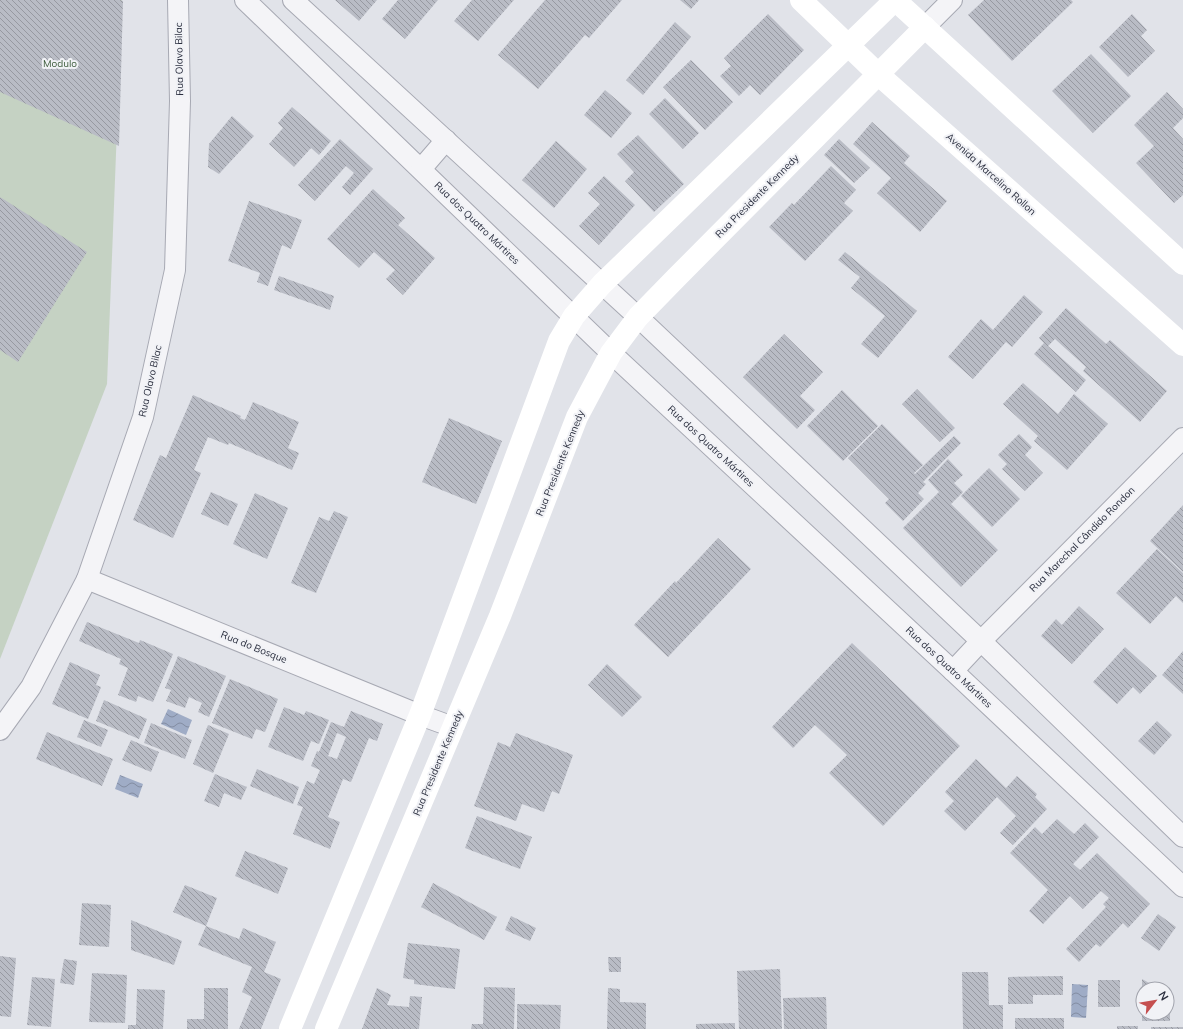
<svg xmlns="http://www.w3.org/2000/svg" width="1183" height="1029" font-family="Mulish,sans-serif">
<style>
.green{fill:#c5d2c3}
.water{fill:url(#water-waves)}
.building{fill:url(#building-back-hatch);fill-rule:evenodd}
.lines{fill:none;stroke-linecap:round;stroke-linejoin:round}
.street-casing{stroke:#a7a9b3;stroke-width:22}
.street{stroke:#f4f4f7;stroke-width:20}
.secondary{stroke:#fff;stroke-width:22}
.labels{text-anchor:middle;dominant-baseline:central;stroke-width:4;stroke-linejoin:round;paint-order:stroke}
.street-label{font-size:10px;fill:#2b2f3f;stroke:#f1f2f6}
.park-label{font-size:10px;fill:#3a5a39;stroke:#f1f2f6}
</style>
<defs>
<pattern id="water-waves" width="16" height="10" patternUnits="userSpaceOnUse"><rect width="16" height="10" fill="#9facc6"/><path d="M0 5q4-4 8 0t8 0" fill="none" stroke="#828ca2"/></pattern>
<pattern id="building-back-hatch" width="6" height="6" patternUnits="userSpaceOnUse"><rect width="6" height="6" fill="#b9bcc5"/><path d="M-1 5l2 2M0 0l6 6M5-1l2 2" fill="none" stroke="#9799a1"/></pattern>
</defs>
<rect width="100%" height="100%" fill="#e1e3e9"/>
<!-- green -->
<polygon class="green" points="0,0 122,0 107,384 0,659"/>
<!-- water -->
<g class="water">
<polygon points="168,709 192,720 186,735 161,724"/>
<polygon points="120,775 143,784 138,798 115,789"/>
<polygon points="1072,984 1088,985 1086,1018 1071,1017"/>
</g>
<!-- building -->
<g class="building">
<polygon points="0,0 120,0 123,1 119,146 0,92"/>
<polygon points="335,0 377,0 359,21"/>
<polygon points="398,0 438,0 405,39 382,19"/>
<polygon points="472,0 514,0 478,41 454,21"/>
<polygon points="545,0 622,0 589,38 585,35 538,89 498,55"/>
<polygon points="680,0 699,0 691,9"/>
<polygon points="984,0 1071,0 1073,2 1012,61 968,15"/>
<polygon points="768,14 804,50 760,95 750,85 739,96 720,76 731,66 724,58"/>
<polygon points="1132,14 1147,30 1141,36 1155,51 1128,77 1099,47"/>
<polygon points="675,22 691,37 643,95 626,80"/>
<polygon points="1091,54 1131,96 1093,133 1052,91"/>
<polygon points="691,60 733,102 705,130 663,87"/>
<polygon points="605,90 632,113 611,138 584,115"/>
<polygon points="1167,92 1183,109 1183,118 1173,128 1183,139 1183,195 1174,203 1136,163 1154,146 1134,125"/>
<polygon points="665,98 699,133 683,149 649,114"/>
<polygon points="292,107 331,141 319,155 311,148 294,167 269,144 283,128 278,123"/>
<polygon points="232,116 254,136 219,174 208,167 209,144"/>
<polygon points="872,122 910,156 904,163 947,201 920,232 877,193 891,178 853,144"/>
<polygon points="638,135 684,184 654,212 625,181 634,172 617,154"/>
<polygon points="340,139 373,169 350,195 342,187 354,173 346,166 315,201 298,185"/>
<polygon points="839,139 870,168 854,183 824,155"/>
<polygon points="556,141 587,169 554,208 522,180"/>
<polygon points="831,166 856,190 844,203 853,211 805,261 769,227 792,203 794,205"/>
<polygon points="604,176 635,205 599,245 579,226 600,204 588,193"/>
<polygon points="373,189 405,218 398,225 435,258 403,295 386,279 395,270 374,252 359,268 327,239"/>
<polygon points="0,197 87,252 18,362 0,350"/>
<polygon points="249,201 302,220 291,249 282,245 268,286 257,282 260,273 228,261"/>
<polygon points="845,252 917,311 878,358 861,344 885,316 851,288 860,277 838,260"/>
<polygon points="279,276 334,296 330,310 274,290"/>
<polygon points="1024,295 1043,312 1012,347 1006,342 973,379 948,357 981,319 993,330"/>
<polygon points="1066,308 1106,344 1110,340 1167,391 1140,422 1083,371 1086,367 1055,339 1048,346 1086,380 1076,392 1034,354 1044,343 1039,338"/>
<polygon points="784,334 823,372 800,396 815,410 797,429 743,377"/>
<polygon points="1023,383 1058,414 1074,394 1108,424 1067,470 1034,441 1038,436 1003,404"/>
<polygon points="917,389 955,428 940,442 902,404"/>
<polygon points="842,390 878,426 843,461 807,426"/>
<polygon points="193,395 241,416 240,418 245,420 253,402 299,422 288,448 299,453 292,470 229,443 228,445 208,437 194,470 201,473 173,538 133,520 160,455 166,458"/>
<polygon points="449,418 502,441 476,504 422,482"/>
<polygon points="882,424 923,465 914,473 915,474 954,436 961,443 923,482 926,484 918,493 924,499 903,521 885,503 889,499 848,458"/>
<polygon points="1019,434 1032,447 1025,455 1043,473 1025,491 1002,469 1007,464 998,455"/>
<polygon points="948,459 963,475 954,483 963,492 951,504 998,550 961,587 903,528 939,492 928,480"/>
<polygon points="989,468 1020,499 992,527 961,496"/>
<polygon points="211,492 238,504 228,526 201,514"/>
<polygon points="255,493 288,508 267,559 233,544"/>
<polygon points="1183,505 1183,572 1150,541"/>
<polygon points="334,511 348,517 316,593 291,583 319,517 329,521"/>
<polygon points="718,538 751,569 668,657 634,625 675,581 676,583"/>
<polygon points="1157,549 1183,573 1183,603 1176,596 1150,624 1116,593"/>
<polygon points="1079,606 1104,629 1072,664 1041,636 1056,619 1062,625"/>
<polygon points="87,622 139,643 140,640 173,654 153,702 138,696 136,702 118,695 128,668 119,664 121,659 79,641"/>
<polygon points="852,643 960,746 883,826 829,773 847,755 815,725 793,748 772,727"/>
<polygon points="1125,647 1157,676 1140,694 1133,687 1117,704 1093,682"/>
<polygon points="1183,651 1183,694 1162,675"/>
<polygon points="178,656 226,676 209,717 198,712 202,703 189,697 185,708 166,701 171,690 165,688"/>
<polygon points="70,662 100,675 96,685 101,687 88,719 52,704"/>
<polygon points="607,664 642,697 622,717 588,685"/>
<polygon points="230,679 278,699 265,732 256,729 252,739 212,723"/>
<polygon points="104,700 147,719 139,739 96,721"/>
<polygon points="284,707 304,715 306,711 329,720 319,744 311,741 303,761 268,747"/>
<path d="M351,711L383,724L377,741L369,738L351,782L343,779L328,817L340,822L330,849L293,834L303,807L297,805L307,781L314,784L320,770L311,766L317,751L319,752L331,722L344,727ZM337,733L346,737L337,759L328,756Z"/>
<polygon points="84,720 108,730 101,747 77,737"/>
<polygon points="1157,721 1172,735 1154,755 1138,741"/>
<polygon points="151,723 192,740 185,759 144,743"/>
<polygon points="208,725 229,734 213,773 193,764"/>
<polygon points="47,732 113,759 102,786 36,759"/>
<polygon points="516,733 573,755 559,794 552,791 544,812 522,804 516,821 474,806 498,742 510,747"/>
<polygon points="131,740 159,752 151,772 122,760"/>
<polygon points="976,759 1006,788 1017,776 1037,794 1035,797 1047,809 1013,845 1000,833 1016,816 997,797 965,831 944,811 954,801 945,792"/>
<polygon points="257,769 299,787 293,804 250,786"/>
<polygon points="215,774 247,787 241,800 224,793 219,807 204,801"/>
<polygon points="477,816 532,837 520,869 465,848"/>
<polygon points="1057,819 1074,834 1085,823 1099,837 1073,864 1080,870 1097,853 1150,904 1128,928 1123,923 1100,947 1096,944 1079,962 1066,949 1106,907 1103,904 1109,898 1101,891 1083,909 1070,896 1043,924 1029,911 1048,890 1010,853 1035,827 1042,834"/>
<polygon points="245,851 288,868 278,894 235,876"/>
<polygon points="433,883 497,917 484,940 421,907"/>
<polygon points="185,885 217,898 206,926 173,912"/>
<polygon points="82,903 111,905 109,947 79,945"/>
<polygon points="1158,914 1176,927 1159,951 1141,938"/>
<polygon points="511,916 536,928 530,941 505,930"/>
<polygon points="131,920 182,941 174,965 131,950"/>
<polygon points="206,926 239,939 243,928 276,942 264,972 281,979 261,1029 239,1029 252,997 242,992 252,967 198,945"/>
<polygon points="408,943 460,949 455,989 414,984 414,980 403,978"/>
<polygon points="0,956 16,958 11,1017 0,1016"/>
<polygon points="608,957 621,957 621,972 609,972"/>
<polygon points="64,959 77,961 74,985 60,983"/>
<polygon points="780,969 782,1029 739,1029 737,971"/>
<polygon points="962,972 988,972 989,1005 1003,1005 1003,1029 963,1029"/>
<polygon points="92,973 127,975 125,1023 89,1022"/>
<polygon points="1063,976 1063,995 1033,995 1033,1004 1008,1004 1008,977"/>
<polygon points="32,977 55,979 51,1027 27,1025"/>
<polygon points="1142,979 1160,989 1142,989"/>
<rect x="1098" y="980" width="22" height="27"/>
<polygon points="484,987 515,988 514,1029 471,1029 472,1024 483,1024"/>
<polygon points="204,988 228,988 228,1029 187,1029 187,1019 204,1019"/>
<polygon points="377,988 391,995 387,1005 409,1007 410,996 422,997 419,1029 362,1029"/>
<polygon points="608,988 620,989 620,1002 646,1003 646,1029 607,1029"/>
<polygon points="137,989 165,990 163,1029 128,1029 128,1025 136,1025"/>
<polygon points="1167,993 1170,995 1170,1021 1142,1021 1142,1013 1167,1013"/>
<polygon points="826,997 827,1029 784,1029 783,998"/>
<polygon points="517,1004 561,1005 560,1029 517,1029"/>
<rect x="1015" y="1018" width="49" height="11"/>
<polygon points="735,1023 735,1029 696,1029 696,1024"/>
<rect x="1117" y="1026" width="21" height="3"/>
<rect x="1151" y="1027" width="32" height="2"/>
</g>
<g class="lines">
<defs>
<g id="street">
<polyline points="245,0 611,353 953,671 1183,887"/>
<polyline points="293,0 638,317 981,641 1183,837"/>
<polyline points="925,27 952,0"/>
<polyline points="421,169 446,140"/>
<polyline points="87,579 420,715 453,727"/>
<polyline points="953,671 981,641 1183,438"/>
<polyline points="0,730 31,687 87,579 143,417 175,270 180,101 178,0"/>
</g>
</defs>
<!-- street casing -->
<use href="#street" class="street-casing"/>
<!-- street -->
<use href="#street" class="street"/>
<!-- secondary -->
<g class="secondary">
<polyline points="801,0 879,75 1183,345"/>
<polyline points="895,0 1183,264"/>
<polyline points="290,1029 420,715 559,341 574,316 602,284 895,0"/>
<polyline points="326,1029 500,616 577,417 611,353 638,317 676,278 925,27"/>
</g>
</g>
<g class="labels">
<!-- street labels -->
<g class="street-label">
<text transform="translate(179 59) rotate(-91)">Rua Olavo Bilac</text>
<text transform="translate(991 174) rotate(42)">Avenida Marcelino Rollon</text>
<text transform="translate(757 196) rotate(-45)">Rua Presidente Kennedy</text>
<text transform="translate(477 223) rotate(44)">Rua dos Quatro Mártires</text>
<text transform="translate(150 381) rotate(-77)">Rua Olavo Bilac</text>
<text transform="translate(711 446) rotate(43)">Rua dos Quatro Mártires</text>
<text transform="translate(560 463) rotate(-68)">Rua Presidente Kennedy</text>
<text transform="translate(1082 539) rotate(-45)">Rua Marechal Cândido Rondon</text>
<text transform="translate(254 647) rotate(22)">Rua do Bosque</text>
<text transform="translate(949 667) rotate(43)">Rua dos Quatro Mártires</text>
<text transform="translate(438 763) rotate(-67)">Rua Presidente Kennedy</text>
</g>
<!-- park labels -->
<g class="park-label">
<text x="60" y="63">Modulo</text>
</g>
</g>
<!-- north arrow -->
<g transform="translate(1155 1001) rotate(59)"><circle r="19" fill="#f1f2f6" stroke="#a2a4ad"/>
<path d="M0-3L7 15L0 10L-7 15Z" fill="#c54f4f"/>
<text y="-6" font-size="11" font-weight="bold" text-anchor="middle" fill="#2b2f3f">N</text>
</g>
</svg>
